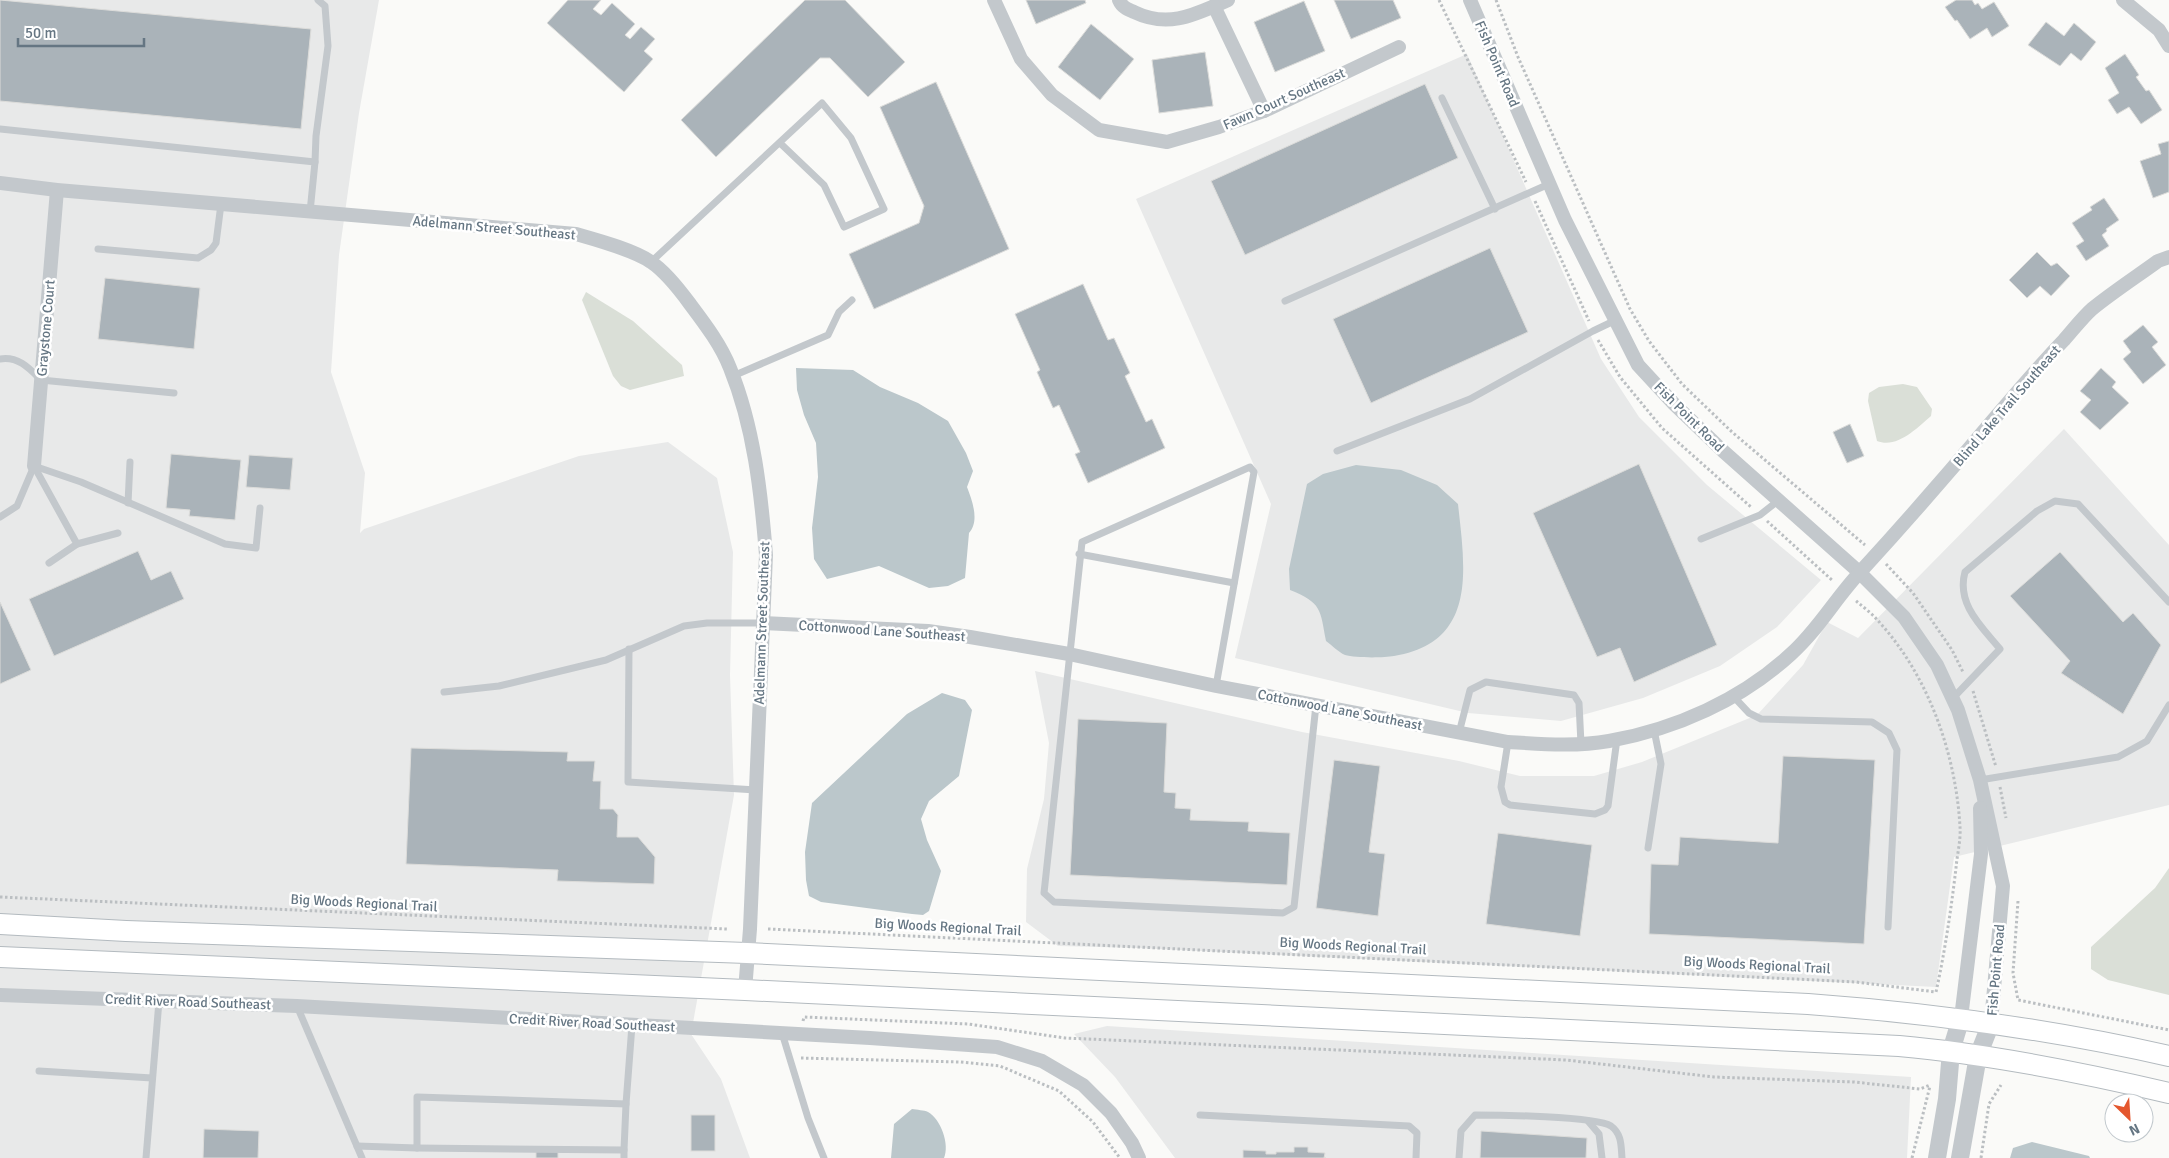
<svg xmlns="http://www.w3.org/2000/svg" width="2169" height="1158" font-family="Signika,sans-serif">
<style>
.built{fill:#e8e9e9}
.green{fill:#dadfd7}
.water{fill:#bbc7cb}
.building{fill:#aab3b9;stroke:#dcdcda}
.lines{fill:none;stroke-linecap:round;stroke-linejoin:round}
.secondary-casing{stroke:#b3babf;stroke-width:22}
.path{stroke:#bbbfc2;stroke-width:3;stroke-dasharray:2.5 2.5;stroke-linecap:butt}
.service{stroke:#c3c8cc;stroke-width:7}
.minor{stroke:#c3c8cc;stroke-width:14}
.tertiary{stroke:#c3c8cc;stroke-width:18}
.secondary{stroke:#fff;stroke-width:20}
.labels{text-anchor:middle;dominant-baseline:central;stroke-width:5;stroke-linejoin:round;paint-order:stroke}
.street-label{font-size:14px;fill:#657683;stroke:#fff}
</style>
<rect width="100%" height="100%" fill="#fafaf8"/>
<!-- built -->
<g class="built">
<polygon points="0,0 379,0 359,113 339,255 331,372 365,473 360,533 364,529 579,456 668,442 717,478 733,552 730,675 734,795 691,1034 721,1079 750,1158 0,1158"/>
<polygon points="1467,54 1601,359 1639,417 1707,485 1821,580 1777,627 1720,666 1643,698 1561,721 1468,713 1235,658 1271,504 1136,199"/>
<polygon points="2064,429 2169,545 2169,805 1954,857 1936,987 1138,948 1058,946 1026,922 1027,869 1044,799 1049,743 1035,671 1302,732 1459,761 1520,776 1594,776 1642,762 1757,715 1803,665 1827,622 1858,638"/>
<polygon points="1107,1026 1911,1077 1907,1158 1175,1158 1115,1077 1074,1034"/>
</g>
<!-- green -->
<g class="green">
<polygon points="586,292 633,321 682,365 684,376 630,390 621,386 613,376 582,300"/>
<path d="M1903,384L1917,387L1932,409L1931,416C1917,428 1897,449 1877,441L1868,401L1869,393L1879,387Z"/>
<polygon points="2169,868 2169,995 2108,980 2091,969 2091,947 2155,888"/>
</g>
<!-- water -->
<g class="water">
<path d="M796,368L853,370L880,387L918,403L948,421L966,453L973,471L967,487C972,500 980,521 969,533L965,578L948,586L929,588L879,566L827,579L814,559L812,528L818,477L816,443L804,415L797,390Z"/>
<path d="M1356,465L1401,470L1437,485L1458,504C1465,569 1478,642 1394,656C1383,658 1355,658 1345,655C1338,652 1332,645 1326,641C1320,609 1322,603 1290,590L1289,569L1307,484L1323,474Z"/>
<polygon points="942,693 965,700 972,710 959,776 929,801 921,819 927,840 941,871 929,911 923,915 912,914 821,902 809,896 806,880 805,852 812,803 907,714"/>
<path d="M912,1109C917,1110 924,1110 928,1112C941,1119 950,1145 944,1158H891L894,1124Z"/>
<polygon points="2032,1142 2089,1156 2090,1158 2010,1158 2013,1148"/>
</g>
<!-- building -->
<g class="building">
<polygon points="0,0 311,29 301,129 0,101"/>
<polygon points="568,0 601,0 593,9 601,15 612,3 635,24 625,35 630,39 641,27 655,39 644,51 653,59 624,92 547,23"/>
<polygon points="805,0 845,0 905,62 868,97 830,58 820,58 716,157 681,120"/>
<polygon points="1026,0 1085,0 1086,3 1036,24"/>
<polygon points="1334,0 1393,0 1401,18 1351,39"/>
<polygon points="1956,0 1972,0 1975,5 1978,3 1982,9 1994,2 2009,26 1992,37 1987,28 1970,39 1957,20 1955,21 1945,7"/>
<polygon points="1304,1 1325,51 1275,72 1254,22"/>
<polygon points="2046,22 2064,36 2074,23 2096,42 2081,61 2071,53 2060,66 2028,45"/>
<polygon points="1091,24 1134,59 1100,100 1058,67"/>
<polygon points="1205,52 1213,106 1159,113 1152,60"/>
<polygon points="2125,54 2139,75 2136,77 2146,91 2149,90 2162,110 2141,124 2129,107 2117,114 2108,100 2119,93 2105,68"/>
<polygon points="936,82 1009,249 874,309 849,254 919,223 924,206 880,107"/>
<polygon points="1425,84 1458,158 1245,255 1211,181"/>
<polygon points="2169,141 2169,192 2153,198 2140,161 2161,154 2158,144"/>
<polygon points="2104,198 2119,220 2106,229 2107,231 2102,235 2109,246 2086,261 2076,246 2084,241 2072,223 2092,210 2090,207"/>
<polygon points="1490,248 1528,332 1371,403 1333,319"/>
<polygon points="2037,252 2051,266 2057,263 2070,276 2051,296 2040,286 2027,298 2009,280"/>
<polygon points="105,278 200,288 194,349 98,339"/>
<polygon points="1083,284 1108,340 1114,338 1130,373 1125,376 1146,422 1152,419 1165,448 1088,483 1075,454 1080,452 1059,405 1053,408 1037,372 1040,370 1015,314"/>
<polygon points="2143,325 2158,342 2152,347 2166,365 2143,384 2123,359 2131,352 2123,341"/>
<polygon points="2101,368 2116,382 2112,387 2129,403 2100,430 2080,412 2091,400 2080,391"/>
<polygon points="1850,424 1864,456 1847,463 1833,432"/>
<polygon points="171,454 241,460 235,520 189,516 190,510 166,508"/>
<polygon points="249,455 293,458 290,490 246,487"/>
<polygon points="1639,464 1717,645 1634,682 1620,648 1597,657 1533,513"/>
<polygon points="138,551 151,580 171,571 184,599 54,656 29,599"/>
<polygon points="2060,552 2123,622 2133,613 2161,645 2123,714 2061,673 2070,661 2010,596"/>
<polygon points="0,602 31,670 0,684"/>
<polygon points="1078,719 1167,723 1164,792 1176,793 1175,808 1191,809 1190,820 1249,822 1248,831 1290,833 1287,885 1070,875"/>
<polygon points="411,748 568,752 567,761 595,761 593,781 601,781 600,809 613,809 618,815 617,837 638,837 655,857 654,884 557,881 558,870 406,864"/>
<polygon points="1783,756 1875,760 1864,944 1649,934 1651,864 1678,865 1680,837 1778,843"/>
<polygon points="1334,760 1380,766 1369,852 1385,854 1378,916 1316,908"/>
<polygon points="1498,833 1592,845 1580,936 1486,924"/>
<rect x="691" y="1115" width="24" height="36"/>
<polygon points="204,1129 259,1131 258,1158 203,1158"/>
<polygon points="1481,1131 1587,1138 1586,1158 1480,1158"/>
<polygon points="1294,1147 1308,1147 1308,1152 1325,1153 1324,1158 1326,1158 1243,1158 1243,1150 1266,1151 1266,1154 1276,1154 1276,1152 1294,1152"/>
<rect x="536" y="1150" width="22" height="8"/>
</g>
<g class="lines">
<defs>
<g id="secondary">
<path d="M0,924L126,931L747,953L1808,1004C1930,1013 2050,1029 2169,1056"/>
<path d="M0,957L745,990L1899,1046C1990,1054 2080,1072 2169,1093"/>
</g>
</defs>
<!-- secondary casing -->
<use href="#secondary" class="secondary-casing"/>
<!-- path -->
<g class="path">
<polyline points="1439,0 1526,182"/>
<polyline points="1496,0 1518,57 1630,309 1649,341 1682,384 1732,432 1865,545"/>
<polyline points="1535,201 1589,321"/>
<polyline points="1598,340 1620,377 1662,428 1751,507"/>
<polyline points="1767,521 1833,581"/>
<polyline points="1886,564 1913,593 1952,650 1963,672"/>
<polyline points="1973,691 1996,767"/>
<polyline points="2000,787 2006,818"/>
<polyline points="0,897 727,929"/>
<polyline points="2018,901 2013,973 2018,1000 2169,1030"/>
<path d="M768,929L1856,982L1936,992C1945,951 1951,910 1956,868C1957,855 1961,840 1960,827C1956,755 1929,677 1880,623C1873,614 1863,607 1855,600"/>
<polyline points="803,1021 804,1017 968,1024 1065,1038 1566,1060 1714,1077 1854,1082 1920,1089 1930,1085"/>
<polyline points="801,1058 960,1062 1000,1066 1059,1091 1093,1122 1120,1158"/>
<polyline points="1912,1158 1930,1086"/>
<polyline points="1981,1158 1989,1104 2001,1085"/>
</g>
<!-- service -->
<g class="service">
<polyline points="1442,98 1495,209"/>
<polyline points="0,129 315,162 310,212"/>
<polyline points="315,162 316,136 328,46 325,6 318,0"/>
<polyline points="98,249 198,258 211,250 216,243 221,204"/>
<polyline points="651,262 822,103 851,138 884,209 844,227 824,185 780,143"/>
<polyline points="1285,301 1549,184"/>
<path d="M0,359C18,356 29,368 41,380L174,393"/>
<polyline points="733,376 828,335 839,312 852,300"/>
<polyline points="1337,451 1470,399 1593,331 1616,320"/>
<polyline points="34,466 81,482 225,544 256,548 260,508"/>
<polyline points="34,466 77,544 49,563"/>
<polyline points="128,503 130,462"/>
<polyline points="0,517 17,506 34,466"/>
<polyline points="1701,539 1760,515 1779,500"/>
<polyline points="77,544 118,533"/>
<polyline points="1079,554 1234,583"/>
<polyline points="629,649 628,782 756,790"/>
<polyline points="1216,686 1254,472 1250,467 1082,542 1044,893 1054,902 1283,913 1294,907 1316,705"/>
<polyline points="444,692 499,686 606,660 684,626 707,623 763,623"/>
<polyline points="1733,696 1749,713 1761,719 1872,722 1889,733 1897,750 1888,927"/>
<path d="M1953,698L2000,649C1982,627 1956,604 1965,572L2037,511L2055,501L2078,504L2169,602"/>
<polyline points="1459,733 1470,690 1486,682 1574,695 1579,703 1581,744"/>
<polyline points="1508,742 1501,787 1505,802 1510,805 1595,814 1605,810 1608,806 1617,739"/>
<polyline points="1980,780 2118,757 2147,741 2169,705"/>
<polyline points="1648,848 1661,764 1654,730"/>
<polyline points="297,1006 362,1158"/>
<polyline points="782,1033 808,1118 824,1158"/>
<polyline points="39,1071 152,1078"/>
<polyline points="1200,1115 1409,1126 1417,1133 1416,1158"/>
<polyline points="1588,1121 1599,1134 1602,1158"/>
<polyline points="357,1146 417,1148 417,1097 626,1104 632,1025"/>
<polyline points="417,1148 624,1150 626,1104"/>
<polyline points="146,1158 159,1001"/>
<polyline points="624,1158 624,1150"/>
<path d="M1459,1158L1461,1131L1475,1115C1497,1115 1595,1116 1611,1126C1622,1134 1621,1146 1622,1158"/>
</g>
<!-- minor -->
<g class="minor">
<polyline points="994,0 1021,59 1052,95 1099,130 1167,142 1219,127 1264,111 1399,47"/>
<path d="M1119,0C1122,7 1127,9 1134,12C1169,29 1196,14 1228,0"/>
<polyline points="1470,0 1565,220 1638,365 1674,404 1723,451 1859,572 1904,617 1937,665 1958,710 1980,780 2003,886 1991,1023"/>
<polyline points="2123,0 2159,30 2169,46"/>
<polyline points="1214,6 1264,111"/>
<path d="M0,183L57,190L576,234C597,240 634,250 651,262C666,272 679,289 690,304C705,324 721,345 730,368C754,427 761,492 766,555L750,929L745,990"/>
<polyline points="34,466 57,190"/>
<path d="M763,623L928,631L970,637L1069,654L1216,686L1508,742C1541,744 1576,747 1609,741C1676,729 1741,700 1791,654C1819,629 1836,597 1862,570C1905,523 1947,475 1988,426C2013,397 2037,368 2064,340C2073,330 2082,318 2092,309C2113,292 2136,277 2158,261L2169,257"/>
<polyline points="0,995 297,1006 870,1038 997,1047 1042,1061 1083,1085 1111,1113 1132,1143 1139,1158"/>
<polyline points="1961,1018 1981,854 1980,808"/>
</g>
<!-- tertiary -->
<g class="tertiary">
<polyline points="1937,1158 1947,1099 1951,1051 1961,1018"/>
<polyline points="1960,1158 1978,1056 1991,1023"/>
</g>
<!-- secondary -->
<use href="#secondary" class="secondary"/>
</g>
<g class="labels">
<!-- street labels -->
<g class="street-label">
<text transform="translate(1497 64) rotate(67)">Fish Point Road</text>
<text transform="translate(1284 99) rotate(-24)">Fawn Court Southeast</text>
<text transform="translate(494 228) rotate(5)">Adelmann Street Southeast</text>
<text transform="translate(46 328) rotate(-85)">Graystone Court</text>
<text transform="translate(2007 406) rotate(-49)">Blind Lake Trail Southeast</text>
<text transform="translate(1689 417) rotate(45)">Fish Point Road</text>
<text transform="translate(762 623) rotate(-88)">Adelmann Street Southeast</text>
<text transform="translate(882 631) rotate(4)">Cottonwood Lane Southeast</text>
<text transform="translate(1340 710) rotate(11)">Cottonwood Lane Southeast</text>
<text transform="translate(364 903) rotate(3)">Big Woods Regional Trail</text>
<text transform="translate(948 927) rotate(3)">Big Woods Regional Trail</text>
<text transform="translate(1353 946) rotate(3)">Big Woods Regional Trail</text>
<text transform="translate(1757 965) rotate(3)">Big Woods Regional Trail</text>
<text transform="translate(1996 970) rotate(-85)">Fish Point Road</text>
<text transform="translate(188 1002) rotate(2)">Credit River Road Southeast</text>
<text transform="translate(592 1023) rotate(3)">Credit River Road Southeast</text>
</g>
</g>
<!-- north arrow -->
<g transform="translate(2129 1118) rotate(155)"><circle r="24" fill="#ffffff" stroke="#c1c8cd"/>
<path d="M0-4L9 19L0 12L-9 19Z" fill="#e4572e"/>
<text y="-8" font-size="14" font-weight="bold" text-anchor="middle" fill="#657683">N</text>
</g>
<!-- scale -->
<path d="M18 38v8h126v-8" fill="none" stroke="#657683" stroke-width="2.5"/>
<text x="25" y="38" font-size="15" fill="#657683" stroke="#ffffff" stroke-width="4" paint-order="stroke">50 m</text>
</svg>
